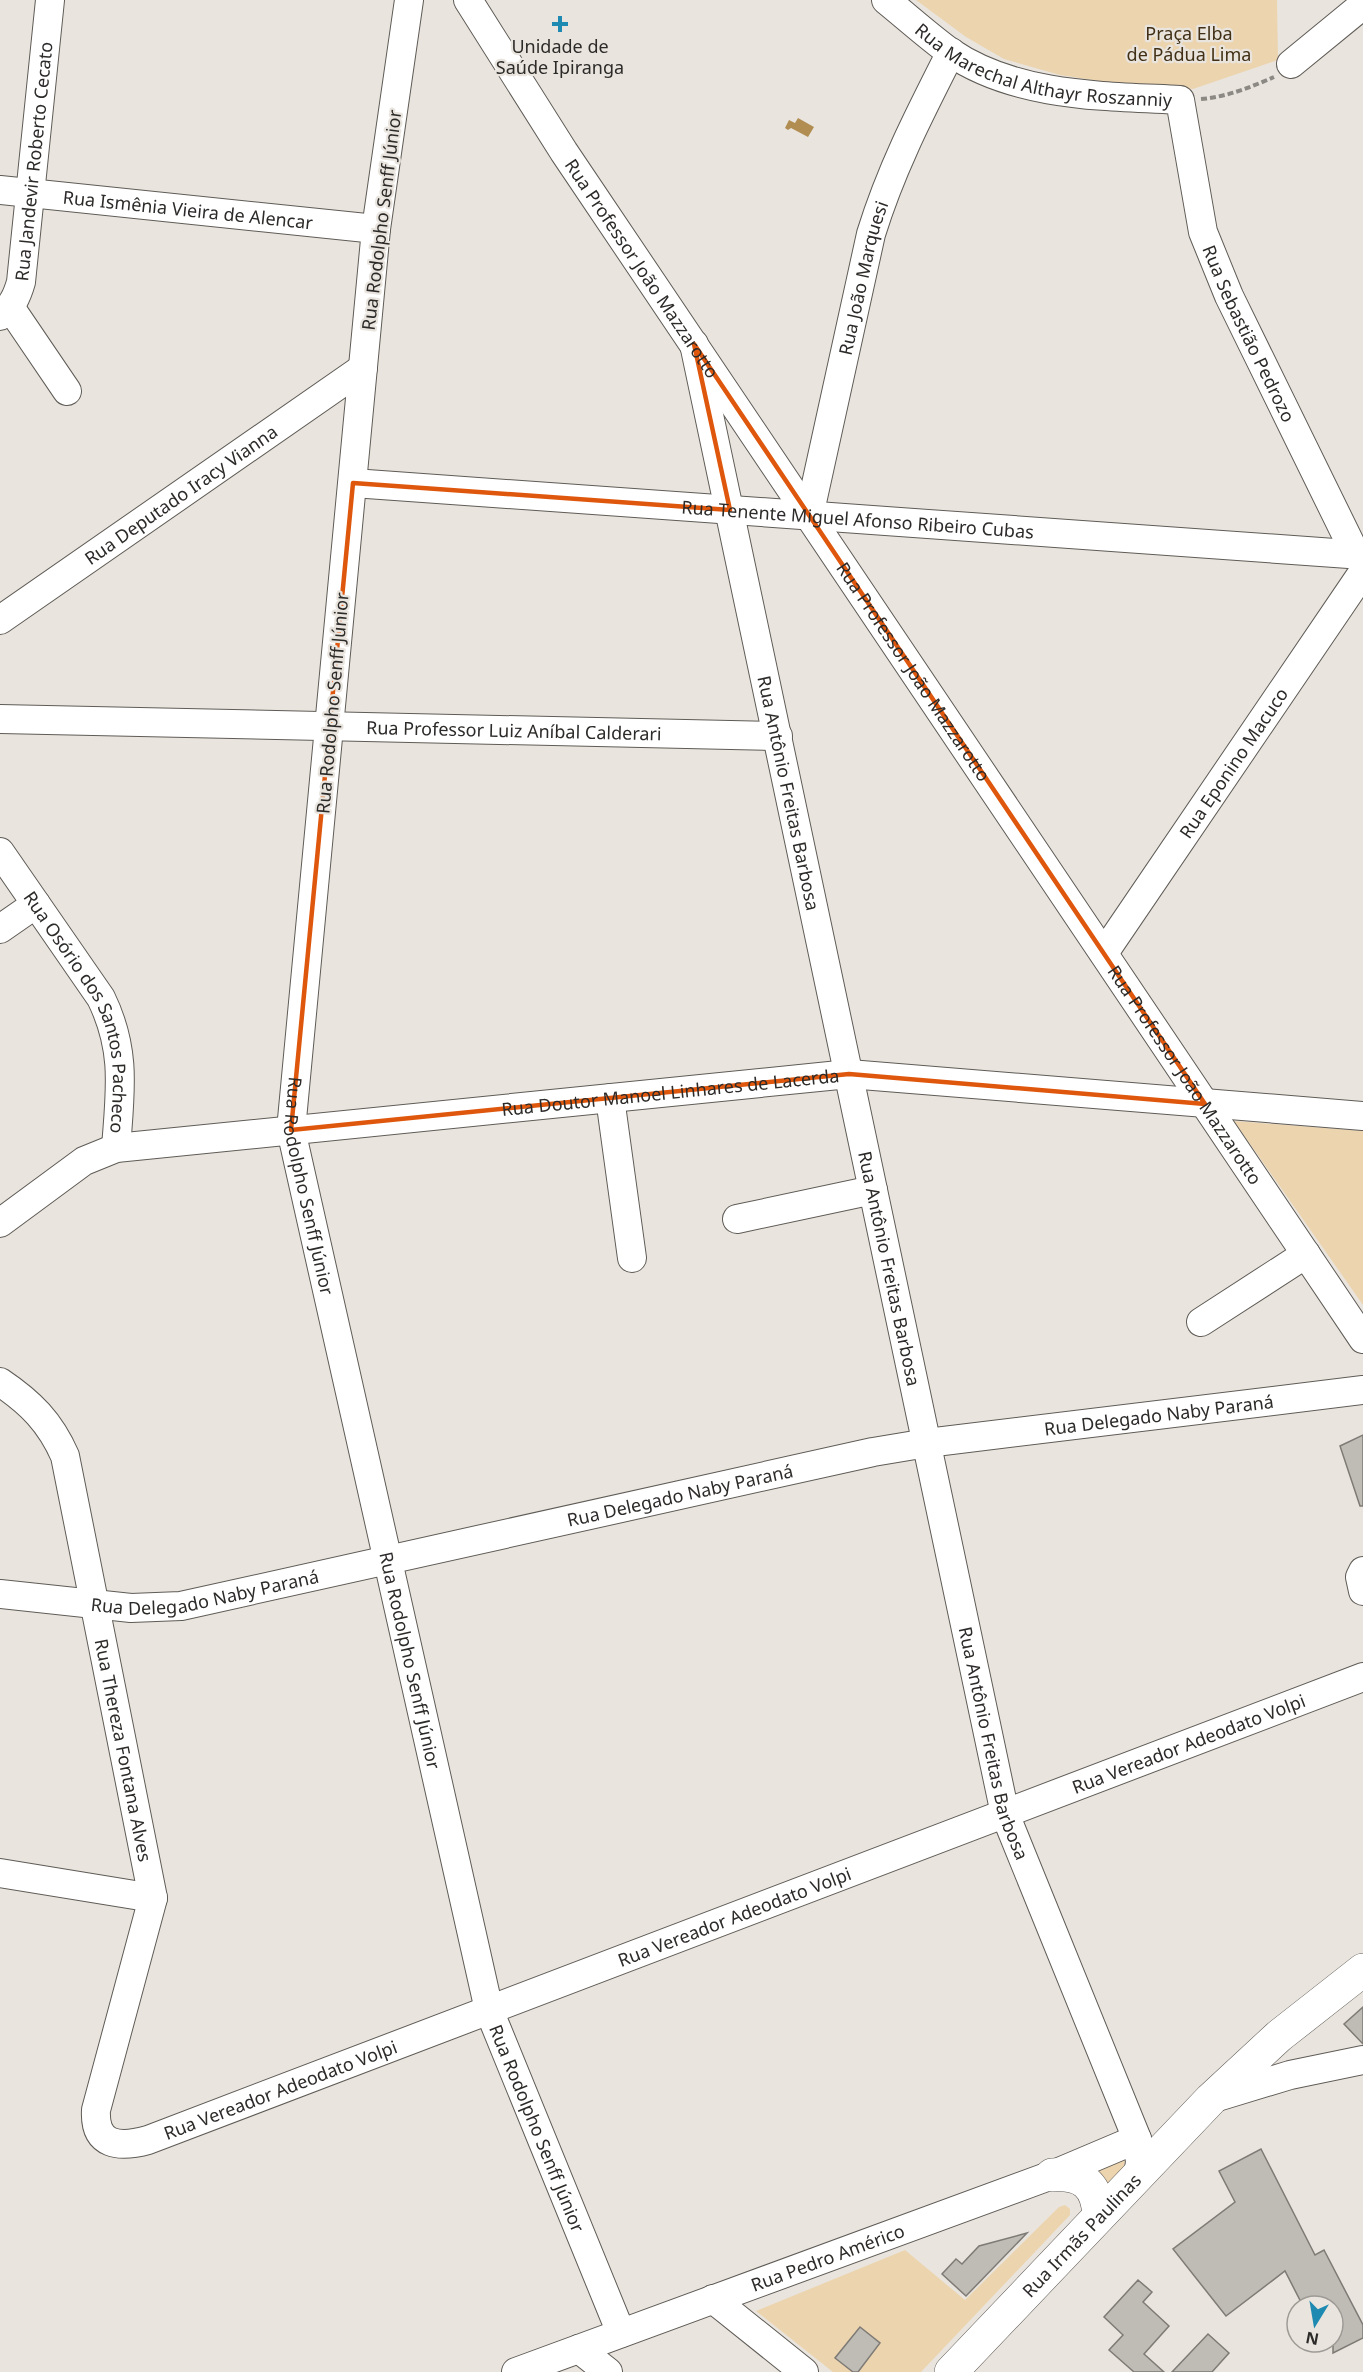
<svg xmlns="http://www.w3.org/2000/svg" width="1363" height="2372" font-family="'Noto Sans',sans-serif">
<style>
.green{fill:#ecd4af}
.water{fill:#b28d52}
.building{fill:#bfbbb5;stroke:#7e7a75;stroke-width:1.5}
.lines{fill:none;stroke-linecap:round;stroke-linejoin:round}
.minor-casing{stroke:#5f5b56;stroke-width:30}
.major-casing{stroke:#5f5b56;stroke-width:34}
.path{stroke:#8c8984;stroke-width:4;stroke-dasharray:6 3;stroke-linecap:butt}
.minor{stroke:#fff;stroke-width:28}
.major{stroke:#fff;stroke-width:33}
.marked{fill:none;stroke:#df570d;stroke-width:4.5;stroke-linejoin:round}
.poi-dot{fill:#1e8ab1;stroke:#e9e5de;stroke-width:2}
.labels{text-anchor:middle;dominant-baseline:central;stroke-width:4.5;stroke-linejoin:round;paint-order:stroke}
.park-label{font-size:18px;fill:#413015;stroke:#e9e5de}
.poi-label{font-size:18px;fill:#2d2b29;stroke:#e9e5de}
.street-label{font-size:18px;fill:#2d2b29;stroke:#e9e5de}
</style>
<rect width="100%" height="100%" fill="#e9e5de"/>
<!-- green -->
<g class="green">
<polygon points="916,0 1277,0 1278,60 1193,89 1112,83 1060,75 1004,59 966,37"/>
<polygon points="1234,1121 1363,1131 1363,1305"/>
<polygon points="1125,2156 1124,2170 1103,2192 1093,2172"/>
<polygon points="1065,2205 1070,2209 1070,2215 921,2372 833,2372 756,2311 905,2250 965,2300 1059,2207"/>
</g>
<!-- water -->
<polygon class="water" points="798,118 814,127 808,137 791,128 788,130 785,128 789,120 795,123"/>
<!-- building -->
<g class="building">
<polygon points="1363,1435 1363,1506 1360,1506 1340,1446"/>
<polygon points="1363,2007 1363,2044 1344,2024"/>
<polygon points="1261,2149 1315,2255 1324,2250 1363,2325 1363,2338 1333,2353 1333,2306 1303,2306 1285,2271 1226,2316 1173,2249 1235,2202 1219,2171"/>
<polygon points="1027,2233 966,2296 942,2274 956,2259 962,2264 979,2246"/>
<polygon points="1138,2280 1152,2292 1143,2302 1169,2326 1144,2354 1164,2372 1134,2372 1109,2350 1123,2335 1104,2317"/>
<polygon points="860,2327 880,2343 858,2372 853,2372 835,2358"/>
<polygon points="1208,2334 1229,2353 1212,2372 1172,2372"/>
</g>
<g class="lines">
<defs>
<g id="minor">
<path id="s1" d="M409,0L376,229L291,1130L489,2010L621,2333"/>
<path id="s2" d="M468,0L564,152L1363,1339"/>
<path id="s3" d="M886,0C907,17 928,36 950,52C1016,97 1103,96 1180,100L1203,232L1229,296L1356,555"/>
<polyline points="1291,64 1363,5"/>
<path id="s4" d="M0,190L376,229"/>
<polyline points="10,307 67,391"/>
<path id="s5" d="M0,316C12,307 17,296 21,282L50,0"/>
<path id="s6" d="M694,344L1005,1814L1137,2139L1140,2162L1138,2176"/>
<path id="s7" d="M353,483L1363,555"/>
<path id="s8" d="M809,516L871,234C891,169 920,113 951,52"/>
<path id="s9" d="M0,620L363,368"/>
<path id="s10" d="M0,719L778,736"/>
<path id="s11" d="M0,852L101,998C127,1051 120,1092 116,1148"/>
<polyline points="0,929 36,904"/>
<path id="s12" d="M1104,953L1363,572"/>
<polyline points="610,1098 632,1258"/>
<polyline points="737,1219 873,1190"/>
<path id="s13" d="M0,1223L84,1161L116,1148L849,1074L1363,1116"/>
<polyline points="1201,1322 1306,1254"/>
<path id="s14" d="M0,1382C31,1403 50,1422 65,1456L153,1898L96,2110C94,2146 119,2148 148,2140L1363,1677"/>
<polyline points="1363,1571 1360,1577 1363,1591"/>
<path id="s15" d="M0,1594L131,1608L181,1606L873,1452L927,1443L1363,1390"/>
<polyline points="0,1873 153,1898"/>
<polyline points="1214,2098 1290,2075 1363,2060"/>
<polyline points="713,2299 804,2372"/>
<polyline points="579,2349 608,2372"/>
<path id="s16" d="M516,2372L1052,2175L1137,2139"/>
</g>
<g id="major">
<path d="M1052,2175C1083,2173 1097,2185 1099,2215"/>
<path id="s17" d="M951,2372L1211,2099L1279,2036L1363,1970"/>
</g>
</defs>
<!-- minor casing -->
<use href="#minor" class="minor-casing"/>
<!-- major casing -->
<use href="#major" class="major-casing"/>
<!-- path -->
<path class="path" d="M1201,99C1227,97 1251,87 1274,77"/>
<!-- minor -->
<use href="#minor" class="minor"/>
<!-- major -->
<use href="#major" class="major"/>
</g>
<!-- marked area -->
<path class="marked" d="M694,344L1205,1104L849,1074L291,1130L353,483L730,510Z"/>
<!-- markers -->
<path class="poi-dot" d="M557 15h6v6h6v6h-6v6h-6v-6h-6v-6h6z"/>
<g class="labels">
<!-- park labels -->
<g class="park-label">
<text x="1189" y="33">Praça Elba<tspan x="1189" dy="21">de Pádua Lima</tspan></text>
</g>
<!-- poi labels -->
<g class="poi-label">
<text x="560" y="46">Unidade de<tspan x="560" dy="21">Saúde Ipiranga</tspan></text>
</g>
<!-- street labels -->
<g class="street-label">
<text stroke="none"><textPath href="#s3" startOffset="177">Rua Marechal Althayr Roszanniy</textPath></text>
<text stroke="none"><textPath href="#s5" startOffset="162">Rua Jandevir Roberto Cecato</textPath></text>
<text stroke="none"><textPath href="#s4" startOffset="189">Rua Ismênia Vieira de Alencar</textPath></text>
<text transform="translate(381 220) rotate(-83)">Rua Rodolpho Senff Júnior</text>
<text stroke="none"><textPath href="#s2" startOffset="320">Rua Professor João Mazzarotto</textPath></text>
<text stroke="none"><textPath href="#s8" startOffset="244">Rua João Marquesi</textPath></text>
<text stroke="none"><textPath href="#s3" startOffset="566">Rua Sebastião Pedrozo</textPath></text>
<text stroke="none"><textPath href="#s9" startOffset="220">Rua Deputado Iracy Vianna</textPath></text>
<text stroke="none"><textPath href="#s7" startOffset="506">Rua Tenente Miguel Afonso Ribeiro Cubas</textPath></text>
<text stroke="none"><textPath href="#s2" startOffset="806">Rua Professor João Mazzarotto</textPath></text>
<text transform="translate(332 703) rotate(-85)">Rua Rodolpho Senff Júnior</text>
<text stroke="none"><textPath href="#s10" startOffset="514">Rua Professor Luiz Aníbal Calderari</textPath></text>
<text stroke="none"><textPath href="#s12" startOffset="230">Rua Eponino Macuco</textPath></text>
<text stroke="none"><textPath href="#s6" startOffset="459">Rua Antônio Freitas Barbosa</textPath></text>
<text stroke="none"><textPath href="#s11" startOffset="183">Rua Osório dos Santos Pacheco</textPath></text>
<text stroke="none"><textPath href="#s2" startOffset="1292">Rua Professor João Mazzarotto</textPath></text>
<text stroke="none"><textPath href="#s13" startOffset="696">Rua Doutor Manoel Linhares de Lacerda</textPath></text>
<text stroke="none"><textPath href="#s1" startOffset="1194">Rua Rodolpho Senff Júnior</textPath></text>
<text stroke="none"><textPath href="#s6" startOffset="945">Rua Antônio Freitas Barbosa</textPath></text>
<text stroke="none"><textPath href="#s15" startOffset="1179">Rua Delegado Naby Paraná</textPath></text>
<text stroke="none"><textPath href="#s15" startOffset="693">Rua Delegado Naby Paraná</textPath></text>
<text stroke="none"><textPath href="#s15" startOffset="207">Rua Delegado Naby Paraná</textPath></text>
<text stroke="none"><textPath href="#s1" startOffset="1680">Rua Rodolpho Senff Júnior</textPath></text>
<text stroke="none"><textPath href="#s6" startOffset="1431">Rua Antônio Freitas Barbosa</textPath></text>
<text stroke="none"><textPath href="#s14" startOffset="1959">Rua Vereador Adeodato Volpi</textPath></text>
<text stroke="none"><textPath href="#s14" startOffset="400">Rua Thereza Fontana Alves</textPath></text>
<text stroke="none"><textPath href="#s14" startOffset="1473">Rua Vereador Adeodato Volpi</textPath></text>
<text stroke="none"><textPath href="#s14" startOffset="987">Rua Vereador Adeodato Volpi</textPath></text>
<text stroke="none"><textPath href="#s1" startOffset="2166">Rua Rodolpho Senff Júnior</textPath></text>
<text stroke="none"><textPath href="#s17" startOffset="189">Rua Irmãs Paulinas</textPath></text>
<text stroke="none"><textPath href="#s16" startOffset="332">Rua Pedro Américo</textPath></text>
</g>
</g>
<!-- north arrow -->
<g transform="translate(1315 2324) rotate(191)"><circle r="28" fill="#e9e5de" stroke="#9e9b96" stroke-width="1.5"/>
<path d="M0-4.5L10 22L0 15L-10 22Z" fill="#1e8ab1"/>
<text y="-9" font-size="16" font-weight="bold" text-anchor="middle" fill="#2d2b29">N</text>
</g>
</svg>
